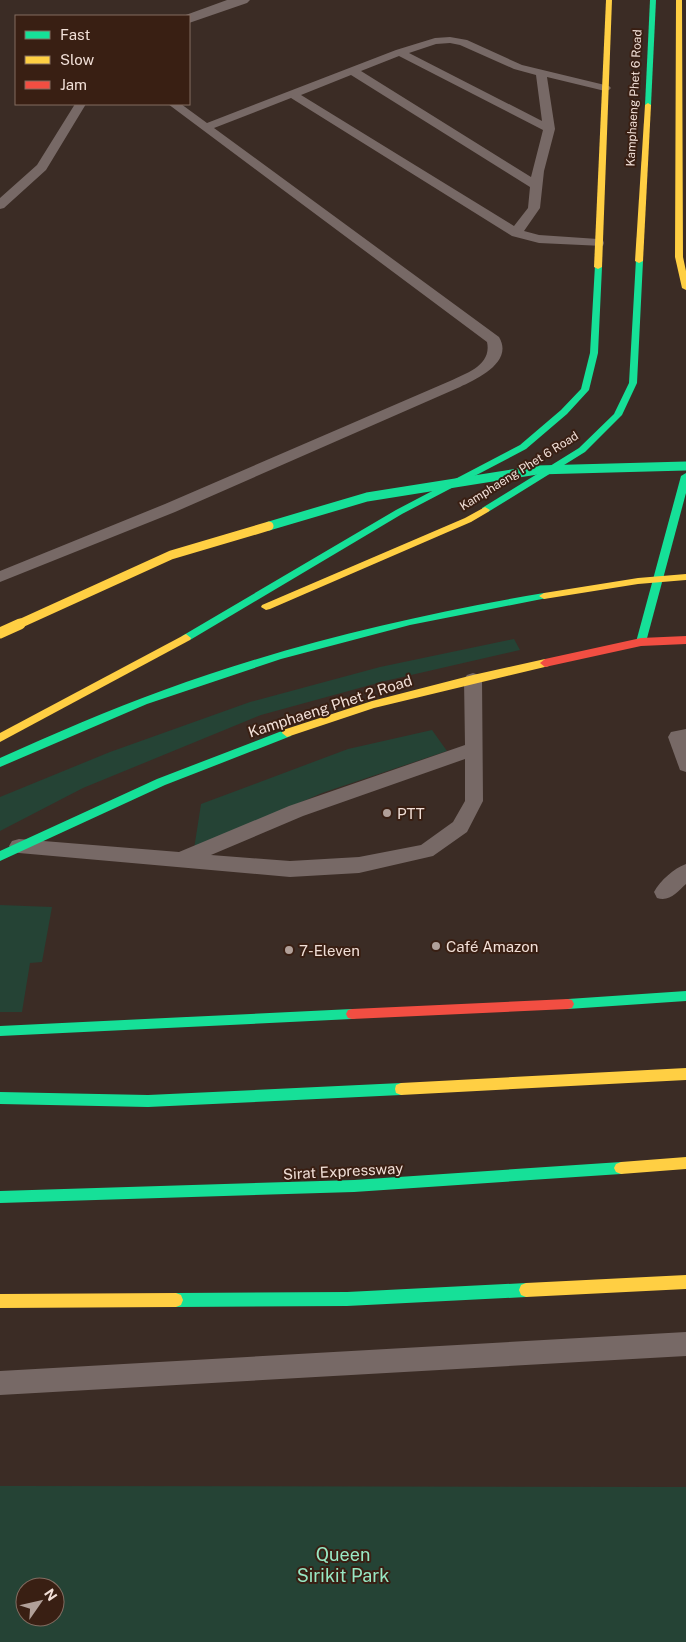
<svg xmlns="http://www.w3.org/2000/svg" width="686" height="1642" font-family="'Public Sans',sans-serif">
<style>
.green{fill:#254335;fill-rule:evenodd}
.lines{fill:none;stroke-linecap:round;stroke-linejoin:round}
.lane{fill:#776966;fill-rule:evenodd}
.street{fill:#776966;fill-rule:evenodd}
.fast{fill:#16e098;fill-rule:evenodd}
.slow{fill:#ffcf43;fill-rule:evenodd}
.jam{fill:#f24e42;fill-rule:evenodd}
.fast-bridge{stroke:#16e098;stroke-width:9}
.slow-bridge-far1{stroke:#ffcf43;stroke-width:9}
.slow-bridge{stroke:#ffcf43;stroke-width:11}
.poi-dot{fill:#b1a099;stroke:#391f13;stroke-width:2}
.labels{text-anchor:middle;dominant-baseline:central;stroke-width:4;stroke-linejoin:round;paint-order:stroke}
.far-street-label{font-size:12px;fill:#f1dfd7;stroke:#391f13}
.street-label{font-size:15px;fill:#f1dfd7;stroke:#391f13}
.poi-label{font-size:15px;fill:#f1dfd7;stroke:#391f13;text-anchor:start}
.near-park-label{font-size:18px;fill:#98e8c4;stroke:#391f13}
</style>
<rect width="100%" height="100%" fill="#3b2c25"/>
<!-- green -->
<g class="green">
<polygon points="514,639 520,650 385,681 261,715 83,788 0,831 0,797 110,752 250,702 380,667"/>
<polygon points="432,730 447,751 322,793 194,849 201,804 348,749"/>
<polygon points="0,905 52,907 42,962 30,963 22,1012 0,1012"/>
<path d="M0,1486L686,1487V1642H0ZM25,1587H55V1617H25Z"/>
</g>
<g class="lines">
<!-- lane -->
<g class="lane">
<path d="M450,37L467,40L522,65L609,86L611,88L609,90L605,91L547,77L555,129L544,171L540,208L524,231L539,235L598,239L603,240L604,243L603,246L539,243L512,236L291,98L214,128L499,337C514,362 477,379 460,387L175,512L0,582V571L165,504L450,381C467,373 492,365 487,342L168,104H181L207,123L396,50L435,38ZM450,43L460,45L514,69L536,75L542,121L409,53L436,44ZM399,56L543,130L531,177L361,71ZM351,75L530,187L528,208L514,226L301,95Z"/>
<polygon points="75,104 86,104 46,170 4,208 0,209 0,198 37,165"/>
<path d="M473,673L479,675L482,679L483,801L467,832L433,856L359,873L290,877L19,853L12,851L9,846L12,841L19,839L179,852L289,806L465,745L464,679L467,675ZM465,759V801L453,822L421,845L359,857L290,861L211,855L303,816Z"/>
<polygon points="686,729 686,772 680,770 668,737 671,732"/>
<path d="M686,864V884C677,892 670,902 657,898L654,892C660,881 674,868 686,864Z"/>
<polygon points="686,1332 686,1356 0,1395 0,1371"/>
</g>
<!-- street -->
<polygon class="street" points="227,0 250,0 247,3 189,23 189,16 183,16"/>
<!-- fast -->
<g class="fast">
<polygon points="650,0 656,0 651,105 648,107 645,105"/>
<polygon points="636,259 643,261 637,383 622,415 585,452 488,512 482,512 482,508 579,448 614,414 629,383"/>
<polygon points="595,265 602,267 598,353 589,390 567,414 526,449 402,514 190,640 182,640 181,638 182,636 396,510 520,445 561,410 581,389 590,353"/>
<polygon points="686,473 686,493 646,642 641,646 636,642 681,476"/>
<path d="M544,593L547,594L549,596L547,598L410,625L281,659L147,704L0,767V758C54,734 108,710 164,690C287,645 415,615 544,593Z"/>
<polygon points="287,729 292,733 291,736 165,785 0,861 0,851 157,779"/>
<polygon points="686,991 686,1001 568,1009 564,1008 562,1004 564,1000 568,999"/>
<polygon points="352,1009 356,1010 358,1014 356,1018 352,1019 0,1036 0,1026"/>
<polygon points="401,1083 406,1085 407,1089 406,1093 401,1095 148,1107 0,1104 0,1092 148,1095"/>
<polygon points="621,1162 626,1164 628,1168 626,1172 621,1174 354,1192 0,1203 0,1191 354,1180"/>
<polygon points="526,1283 531,1285 533,1290 531,1295 526,1297 347,1306 176,1307 171,1305 169,1300 171,1295 176,1293 347,1292"/>
</g>
<!-- slow -->
<g class="slow">
<polygon points="606,0 612,0 602,267 598,269 594,267"/>
<polygon points="676,0 682,0 683,257 686,271 686,290 682,288 675,257"/>
<polygon points="648,103 651,105 643,261 639,263 635,261 645,105"/>
<polygon points="485,507 490,510 488,512 471,522 270,609 266,610 261,607 262,605 465,518"/>
<polygon points="686,574 686,580 638,584 544,599 539,596 544,593 638,578"/>
<polygon points="186,634 191,638 190,640 0,742 0,733"/>
<polygon points="545,659 550,663 549,666 374,708 287,737 282,733 283,730 372,701 473,675"/>
<polygon points="686,1068 686,1080 401,1095 396,1093 395,1089 396,1085 401,1083"/>
<polygon points="686,1157 686,1169 621,1174 616,1172 614,1168 616,1164 621,1162"/>
<polygon points="686,1275 686,1289 526,1297 521,1295 519,1290 521,1285 526,1283"/>
<polygon points="176,1293 181,1295 183,1300 181,1305 176,1307 0,1308 0,1294"/>
</g>
<!-- jam -->
<g class="jam">
<polygon points="686,636 686,644 641,646 545,667 540,663 545,659 641,638"/>
<polygon points="568,999 572,1000 574,1004 572,1008 568,1009 352,1019 348,1018 346,1014 348,1010 352,1009"/>
</g>
<!-- fast-bridge -->
<polyline class="fast-bridge" points="269,526 367,497 537,470 686,466"/>
<!-- slow-bridge-far1 -->
<polyline class="slow-bridge-far1" points="17,625 171,555 269,526"/>
<!-- slow-bridge -->
<polyline class="slow-bridge" points="0,633 20,624"/>
</g>
<!-- markers -->
<g class="poi-dot">
<circle cx="387" cy="813" r="5"/>
<circle cx="436" cy="946" r="5"/>
<circle cx="289" cy="950" r="5"/>
</g>
<g class="labels">
<!-- far-street labels -->
<g class="far-street-label">
<text transform="translate(634 98) rotate(-87)">Kamphaeng Phet 6 Road</text>
<text transform="translate(519 471) rotate(-32)">Kamphaeng Phet 6 Road</text>
</g>
<!-- street labels -->
<g class="street-label">
<text transform="translate(330 706) rotate(-18)">Kamphaeng Phet 2 Road</text>
<text transform="translate(343 1171) rotate(-3)">Sirat Expressway</text>
</g>
<!-- poi labels -->
<g class="poi-label">
<text x="397" y="813">PTT</text>
<text x="446" y="946">Café Amazon</text>
<text x="299" y="950">7-Eleven</text>
</g>
<!-- near-park labels -->
<g class="near-park-label">
<text x="343" y="1554">Queen<tspan x="343" dy="21">Sirikit Park</tspan></text>
</g>
</g>
<!-- legend -->
<rect x="15" y="15" width="175" height="90" fill="#391f13" stroke="#836c61"/>
<rect x="25" y="31" width="25" height="8" fill="#16e098" stroke="#836c61"/>
<text x="60" y="40" font-size="15" fill="#f1dfd7">Fast</text>
<rect x="25" y="56" width="25" height="8" fill="#ffcf43" stroke="#836c61"/>
<text x="60" y="65" font-size="15" fill="#f1dfd7">Slow</text>
<rect x="25" y="81" width="25" height="8" fill="#f24e42" stroke="#836c61"/>
<text x="60" y="90" font-size="15" fill="#f1dfd7">Jam</text>
<!-- north arrow -->
<g transform="translate(40 1602) rotate(56)"><circle r="24" fill="#391f13" stroke="#836c61"/>
<path d="M0-4L9 19L0 12L-9 19Z" fill="#b1a099"/>
<text y="-8" font-size="14" font-weight="bold" text-anchor="middle" fill="#f1dfd7">N</text>
</g>
</svg>
